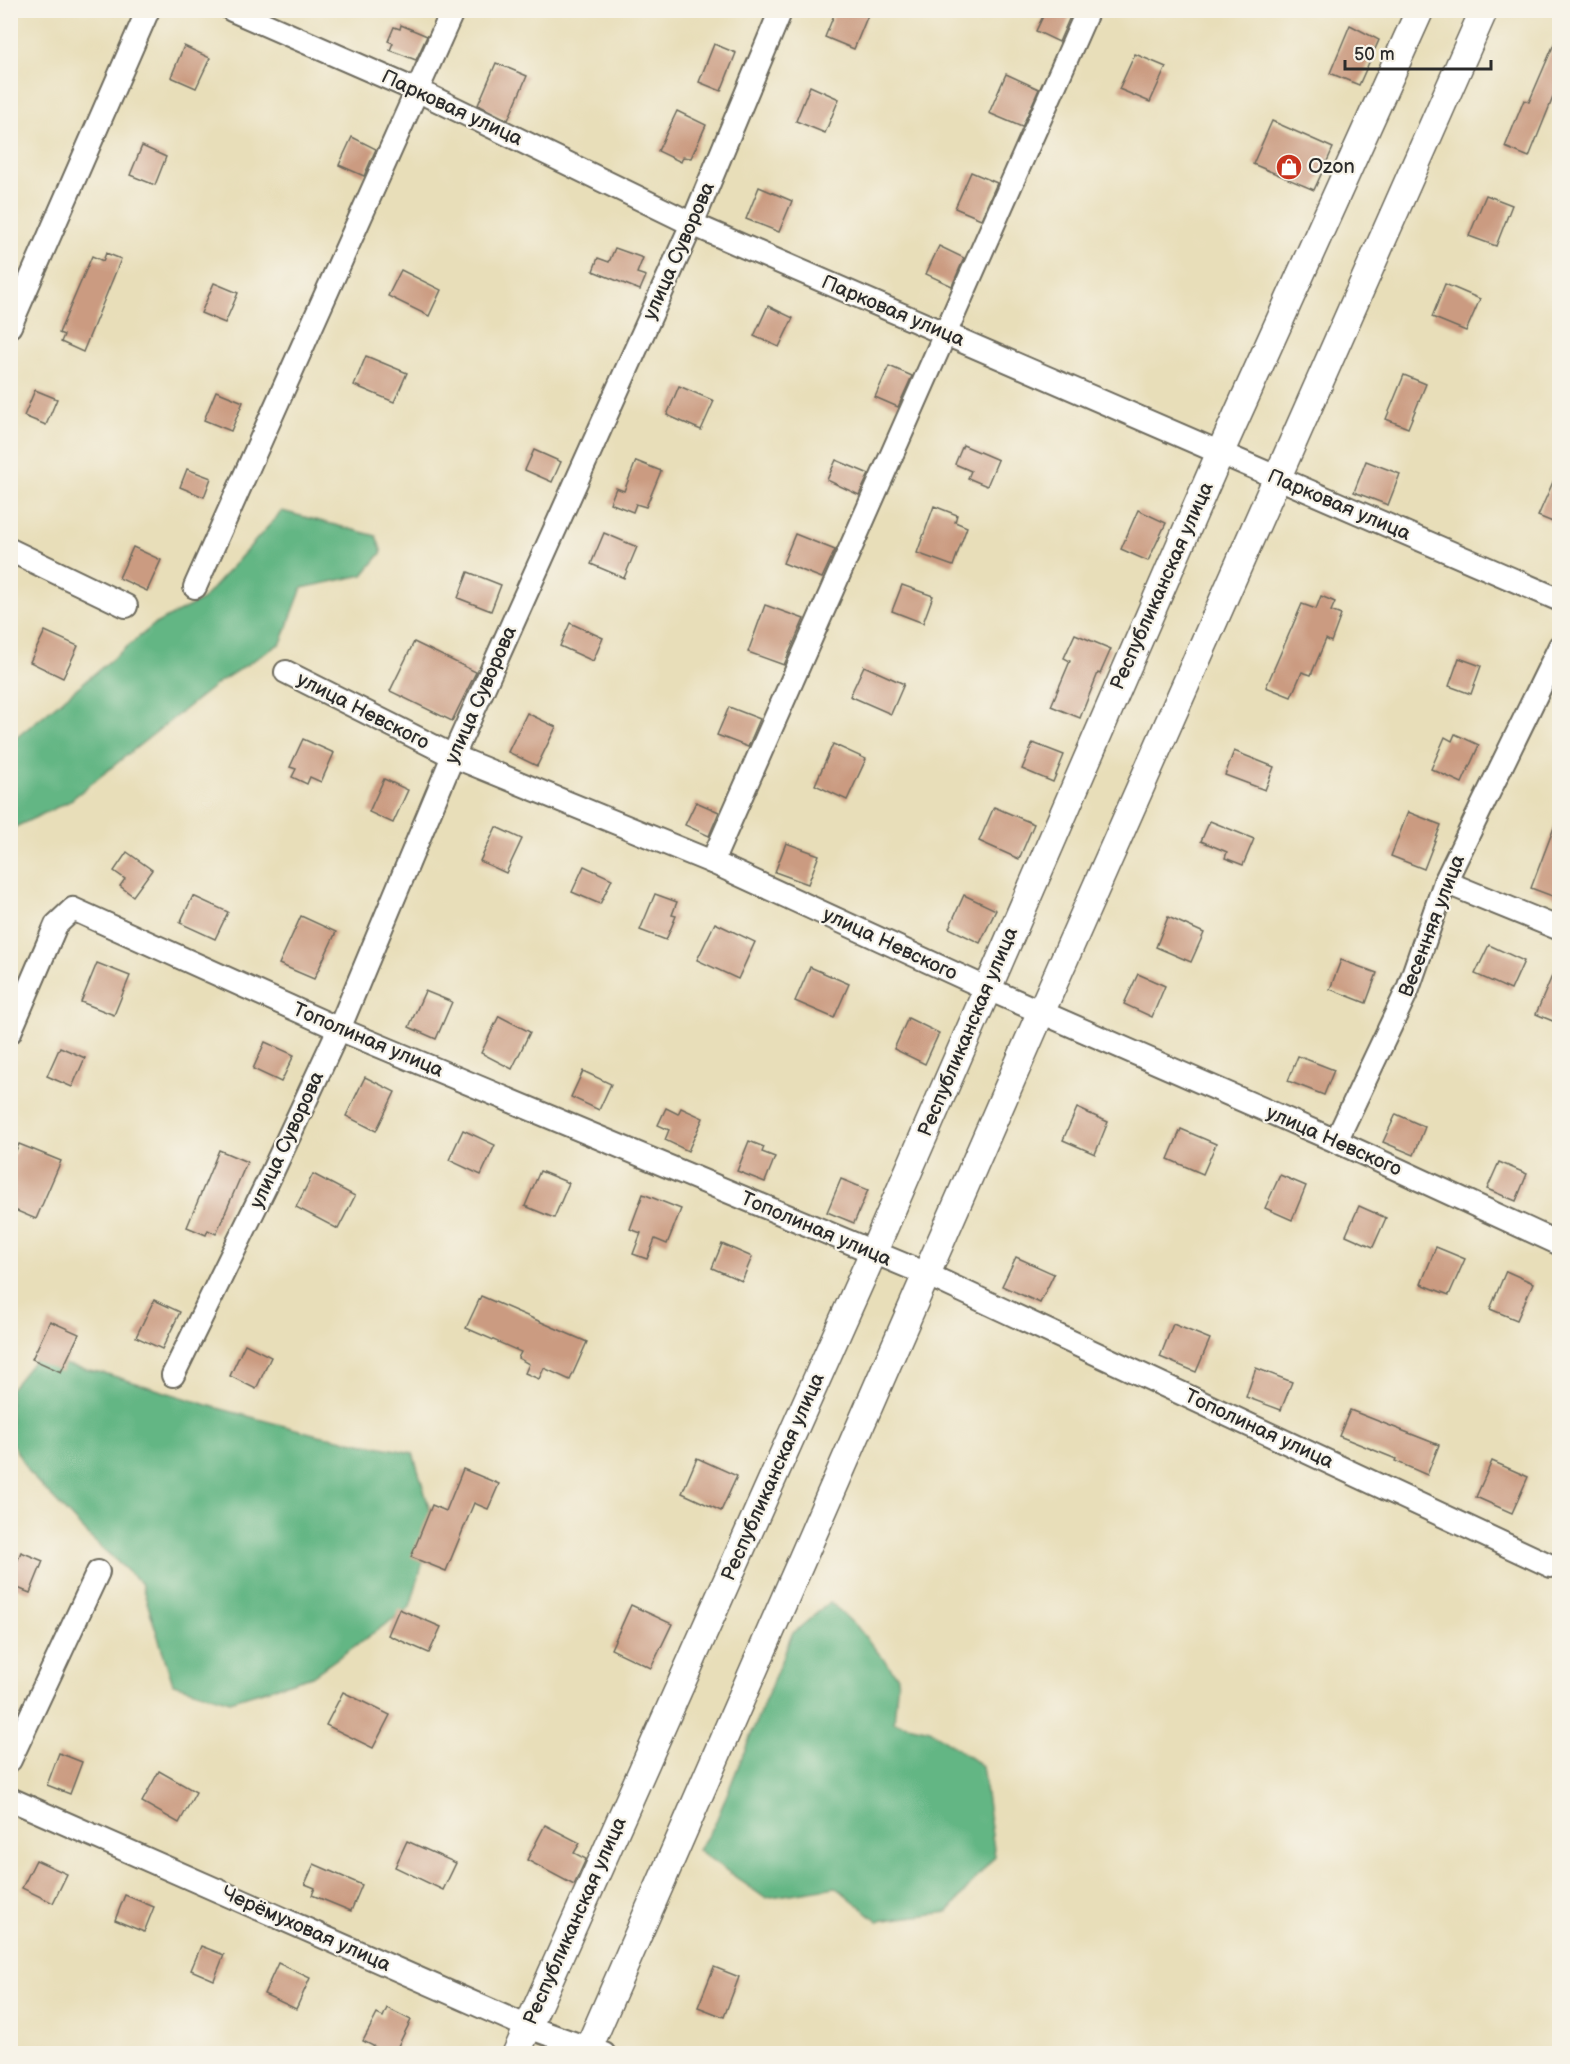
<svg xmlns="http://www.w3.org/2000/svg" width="1570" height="2064" font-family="'Balsamiq Sans',sans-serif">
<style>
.forest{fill:#64b684;stroke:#487058;stroke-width:1.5}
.building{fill:#cb9b81}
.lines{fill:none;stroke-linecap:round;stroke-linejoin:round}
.minor-casing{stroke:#6d6a5d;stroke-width:26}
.tertiary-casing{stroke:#6d6a5d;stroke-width:30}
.minor{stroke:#fff;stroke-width:22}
.tertiary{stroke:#fff;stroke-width:27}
.labels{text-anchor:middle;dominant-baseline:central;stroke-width:4.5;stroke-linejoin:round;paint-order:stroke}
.street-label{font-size:20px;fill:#2b2b2b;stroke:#f7f3e8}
.poi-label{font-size:20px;fill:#2b2b2b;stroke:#f7f3e8;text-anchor:start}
</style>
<rect width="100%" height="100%" fill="#f7f3e8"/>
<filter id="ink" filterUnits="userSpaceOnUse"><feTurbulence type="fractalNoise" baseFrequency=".0167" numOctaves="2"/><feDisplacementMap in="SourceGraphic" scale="12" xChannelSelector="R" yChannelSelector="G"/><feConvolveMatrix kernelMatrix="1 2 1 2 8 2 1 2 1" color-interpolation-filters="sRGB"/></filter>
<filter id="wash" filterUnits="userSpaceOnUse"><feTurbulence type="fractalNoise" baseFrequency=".008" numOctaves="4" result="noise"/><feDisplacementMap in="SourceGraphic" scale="24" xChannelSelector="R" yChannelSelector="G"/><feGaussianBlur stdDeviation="1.35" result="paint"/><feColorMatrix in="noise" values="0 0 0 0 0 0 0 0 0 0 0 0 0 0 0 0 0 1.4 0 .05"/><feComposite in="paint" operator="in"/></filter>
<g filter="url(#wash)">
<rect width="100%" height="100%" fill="#e8deb9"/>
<!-- forest -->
<g class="forest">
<polygon points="282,511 376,536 382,552 363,575 302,588 281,643 219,682 68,802 11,829 11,742 155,624 202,600"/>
<polygon points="36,1358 107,1374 214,1407 318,1435 413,1453 434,1524 410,1607 312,1676 230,1701 173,1684 141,1583 93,1540 29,1473 11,1441 10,1390"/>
<polygon points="830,1602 858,1628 898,1677 894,1722 930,1730 982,1766 995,1856 948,1912 878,1921 836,1887 765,1898 698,1850 714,1826 792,1634"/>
</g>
<g id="blocks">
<!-- building -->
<g class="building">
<polygon points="836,10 870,10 854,49 825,37"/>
<polygon points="1046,10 1073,10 1059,42 1036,31"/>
<polygon points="401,25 427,36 416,60 390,50 393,43 388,41 394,27 400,29"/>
<polygon points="1350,25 1379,40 1359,85 1330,73"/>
<polygon points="1560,30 1560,97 1554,95 1529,157 1505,147 1524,100 1529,102"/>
<polygon points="714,44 736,53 721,91 699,82"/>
<polygon points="184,46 210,58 196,88 171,77"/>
<polygon points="1135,54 1166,67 1150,102 1119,89"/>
<polygon points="496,63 527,76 508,120 478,105"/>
<polygon points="1006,74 1039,89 1022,127 989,113"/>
<polygon points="810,86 839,99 825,133 796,121"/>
<polygon points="677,111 706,125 691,158 683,157 681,162 658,151"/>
<polygon points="1272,121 1333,148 1314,190 1253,164"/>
<polygon points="352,137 376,149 364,176 339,165"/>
<polygon points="142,146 166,157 155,185 130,175"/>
<polygon points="971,172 997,183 981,219 955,208"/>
<polygon points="759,187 792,201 779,232 746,219"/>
<polygon points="1486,195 1512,205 1496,246 1469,236"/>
<polygon points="939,246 964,258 952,286 926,274"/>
<polygon points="615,248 643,258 637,273 646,276 640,290 593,271 598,258 609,262"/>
<polygon points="106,253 121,259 83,352 61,342 64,335 59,333 92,256 103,261"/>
<polygon points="401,270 441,290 429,316 388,296"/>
<polygon points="214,283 238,293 225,323 201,313"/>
<polygon points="1445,284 1480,299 1466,331 1432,317"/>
<polygon points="768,306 793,318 779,347 754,336"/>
<polygon points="366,356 407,373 394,402 354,385"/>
<polygon points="889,366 912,376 898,407 875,397"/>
<polygon points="1404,375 1426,384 1408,428 1386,419"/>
<polygon points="679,386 714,401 701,430 667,415"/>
<polygon points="35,390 57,399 46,425 24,416"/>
<polygon points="216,391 243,402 231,431 204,420"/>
<polygon points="963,445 998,460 987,486 968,478 971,471 955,464"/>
<polygon points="534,450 561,462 552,482 525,470"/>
<polygon points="836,460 869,474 859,495 827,480"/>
<polygon points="636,461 661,471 646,507 636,504 633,512 610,503 616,488 624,491"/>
<polygon points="1366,461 1400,474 1388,505 1354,492"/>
<polygon points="1560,466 1560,525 1538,516"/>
<polygon points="187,469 211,478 204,497 180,487"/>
<polygon points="934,506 957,515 955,522 967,527 953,566 917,553"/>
<polygon points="1138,510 1166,523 1148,561 1121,549"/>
<polygon points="604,533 637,547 624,578 591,564"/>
<polygon points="795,534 835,550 822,578 783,563"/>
<polygon points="133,547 161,560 147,591 119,578"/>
<polygon points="468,572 501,585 491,611 458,598"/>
<polygon points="902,585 933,596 923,623 892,611"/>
<polygon points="1321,596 1335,602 1331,611 1341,615 1331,642 1326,639 1311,675 1302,672 1291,697 1266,687 1302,604 1316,609"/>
<polygon points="765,605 804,619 784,665 748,652"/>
<polygon points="570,623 603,638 593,661 560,646"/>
<polygon points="45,631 78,646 63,678 30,662"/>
<polygon points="1075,634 1111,649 1100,674 1098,673 1080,718 1051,706 1070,661 1064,658"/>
<polygon points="414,642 476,672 452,721 390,691"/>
<polygon points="1459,658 1481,666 1471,694 1449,686"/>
<polygon points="864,666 904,684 891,714 850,696"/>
<polygon points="729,707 760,719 748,747 717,735"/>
<polygon points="527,713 556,727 537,766 508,752"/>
<polygon points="1455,734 1479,745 1462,783 1431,769 1445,737 1452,741"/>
<polygon points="303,739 334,753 321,782 310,777 307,784 292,777 296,769 290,767"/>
<polygon points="1033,743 1064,755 1053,782 1022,769"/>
<polygon points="833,744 866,759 847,800 815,785"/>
<polygon points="1234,751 1274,767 1265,790 1225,775"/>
<polygon points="384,779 408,790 393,823 369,812"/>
<polygon points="696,802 719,812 709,836 685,825"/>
<polygon points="994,807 1034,824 1019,859 979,841"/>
<polygon points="1408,812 1441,825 1424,869 1391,856"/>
<polygon points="1558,817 1560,817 1560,899 1531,888"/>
<polygon points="1210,821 1254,839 1243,865 1225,858 1227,852 1201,841"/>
<polygon points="496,827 522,839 506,873 480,861"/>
<polygon points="786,843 819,855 808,884 775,872"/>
<polygon points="127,852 152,870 133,896 120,886 125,879 114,871"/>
<polygon points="584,866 612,879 600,904 572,892"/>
<polygon points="655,894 677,902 672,915 676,916 666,940 640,930"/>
<polygon points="964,895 996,910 980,943 949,928"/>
<polygon points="193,896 228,912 215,939 180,923"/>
<polygon points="301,916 336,932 314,979 279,964"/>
<polygon points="1168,917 1204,933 1191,962 1156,947"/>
<polygon points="715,923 755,942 738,979 697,960"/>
<polygon points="1489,945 1524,961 1511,990 1475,974"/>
<polygon points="1560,957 1560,1024 1536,1014"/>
<polygon points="1341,960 1377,973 1366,1003 1330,989"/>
<polygon points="97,963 130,976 114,1015 81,1002"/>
<polygon points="810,967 849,984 834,1018 795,1001"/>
<polygon points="1138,974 1165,986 1152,1017 1124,1004"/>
<polygon points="425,991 452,1002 436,1039 409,1027"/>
<polygon points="499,1016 530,1032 512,1069 481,1053"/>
<polygon points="908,1018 939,1033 925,1064 894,1049"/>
<polygon points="265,1042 294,1055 281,1082 253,1069"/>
<polygon points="60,1047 85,1058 72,1087 47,1076"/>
<polygon points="1298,1056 1334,1070 1324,1095 1288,1081"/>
<polygon points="583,1071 611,1084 599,1110 571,1097"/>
<polygon points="365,1077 395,1092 376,1131 346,1116"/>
<polygon points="666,1108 678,1114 681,1108 703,1118 688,1151 665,1140 669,1130 658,1125"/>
<polygon points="1077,1108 1108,1122 1095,1154 1063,1140"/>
<polygon points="1396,1114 1425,1127 1414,1155 1383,1142"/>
<polygon points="1181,1129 1216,1144 1203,1174 1168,1159"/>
<polygon points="463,1130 495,1145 481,1175 449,1160"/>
<polygon points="749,1141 764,1147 762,1152 775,1157 765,1182 737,1171"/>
<polygon points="19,1144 61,1161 36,1219 10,1208 10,1164"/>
<polygon points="219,1150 247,1162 216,1234 208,1230 206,1235 187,1227"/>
<polygon points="1499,1162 1527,1174 1516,1201 1487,1189"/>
<polygon points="540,1171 569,1183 554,1218 525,1206"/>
<polygon points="313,1174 355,1196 338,1229 296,1207"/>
<polygon points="1280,1175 1306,1186 1292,1220 1265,1208"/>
<polygon points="841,1179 868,1190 854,1223 827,1212"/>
<polygon points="643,1194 681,1209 667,1244 655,1239 647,1259 633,1254 641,1233 630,1229"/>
<polygon points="1359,1206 1386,1218 1373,1247 1346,1235"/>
<polygon points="722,1244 752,1257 742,1281 712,1268"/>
<polygon points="1436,1247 1465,1259 1449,1295 1421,1284"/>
<polygon points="1016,1257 1054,1274 1040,1303 1002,1286"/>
<polygon points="1506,1271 1533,1283 1517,1320 1490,1309"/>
<polygon points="481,1296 587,1342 570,1380 544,1368 539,1379 525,1373 529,1364 518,1358 521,1352 466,1328"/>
<polygon points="154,1300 180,1312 162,1349 136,1337"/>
<polygon points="50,1321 79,1334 61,1372 32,1359"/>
<polygon points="1173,1324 1210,1339 1196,1372 1160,1357"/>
<polygon points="245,1344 271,1357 256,1389 230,1376"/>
<polygon points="1256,1368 1292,1382 1281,1410 1246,1397"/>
<polygon points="1350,1410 1439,1445 1427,1475 1395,1461 1396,1459 1339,1436"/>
<polygon points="697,1458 737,1476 721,1511 682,1493"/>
<polygon points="1492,1461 1528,1477 1512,1513 1476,1497"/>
<polygon points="463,1469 499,1484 488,1509 474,1503 446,1571 411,1557 432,1505 446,1511"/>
<polygon points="21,1552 43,1561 30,1593 10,1585 10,1579"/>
<polygon points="631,1605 672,1624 651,1668 611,1649"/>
<polygon points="399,1609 441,1627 429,1653 388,1635"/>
<polygon points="343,1692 390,1715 373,1748 326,1725"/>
<polygon points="59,1753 82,1762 70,1794 47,1785"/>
<polygon points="159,1771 196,1792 179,1823 142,1802"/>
<polygon points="545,1825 580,1843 574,1853 586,1859 574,1885 527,1860"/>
<polygon points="407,1841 456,1863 443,1890 395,1867"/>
<polygon points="36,1860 67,1874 53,1903 22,1888"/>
<polygon points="314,1864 362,1885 351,1911 312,1895 315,1888 305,1884"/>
<polygon points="125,1895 154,1907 144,1932 115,1920"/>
<polygon points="201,1946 224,1955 214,1980 191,1970"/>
<polygon points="278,1963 310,1978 296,2009 264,1994"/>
<polygon points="714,1967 739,1977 724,2017 698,2007"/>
<polygon points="387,2008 411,2020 394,2054 389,2054 363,2041 377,2014 383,2017"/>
</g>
</g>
</g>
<g filter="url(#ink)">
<use href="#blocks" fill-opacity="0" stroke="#6d6a5d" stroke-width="1.5"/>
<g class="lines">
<defs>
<g id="minor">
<polyline points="232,10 429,96 692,224 1560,600"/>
<polyline points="10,326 148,10"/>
<polyline points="10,550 126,606"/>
<polyline points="195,587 453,10"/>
<polyline points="286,672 453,756 712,862 986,988 1336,1141 1560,1244"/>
<polyline points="712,862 1088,10"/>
<polyline points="1445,882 1560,929"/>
<polyline points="10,1032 56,925 73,909 339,1029 926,1274 1551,1566"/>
<polyline points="1336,1141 1408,989 1445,882 1560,646"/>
<polyline points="173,1375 269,1179 339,1029 453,756 692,224 781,10"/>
<polyline points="10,1760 98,1572"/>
<polyline points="10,1799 528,2027 604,2054"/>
</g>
<g id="tertiary">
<polyline points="516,2054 873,1253 1220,453 1420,10"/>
<polyline points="586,2054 1041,1012 1484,10"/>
</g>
</defs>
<!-- minor casing -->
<use href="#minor" class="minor-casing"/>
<!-- tertiary casing -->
<use href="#tertiary" class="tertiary-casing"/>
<!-- minor -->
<use href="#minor" class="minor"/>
<!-- tertiary -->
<use href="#tertiary" class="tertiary"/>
</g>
</g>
<!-- icons -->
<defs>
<symbol id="shop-disc" viewBox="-11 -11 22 22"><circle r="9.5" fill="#c8321e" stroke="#f7f3e8"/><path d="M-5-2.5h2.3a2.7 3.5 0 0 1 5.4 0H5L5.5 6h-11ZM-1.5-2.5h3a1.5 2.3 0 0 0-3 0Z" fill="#fff"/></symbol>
</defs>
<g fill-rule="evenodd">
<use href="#shop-disc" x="1274" y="152" width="30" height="30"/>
</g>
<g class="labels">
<!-- street labels -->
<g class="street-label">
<text transform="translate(452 108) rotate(25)">Парковая улица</text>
<text transform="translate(679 251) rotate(-66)">улица Суворова</text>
<text transform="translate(893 311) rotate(23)">Парковая улица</text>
<text transform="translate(1339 505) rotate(23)">Парковая улица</text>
<text transform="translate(1162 586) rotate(-66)">Республиканская улица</text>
<text transform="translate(481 695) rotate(-66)">улица Суворова</text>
<text transform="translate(363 711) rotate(27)">улица Невского</text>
<text transform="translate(1432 926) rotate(-69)">Весенняя улица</text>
<text transform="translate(890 944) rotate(25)">улица Невского</text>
<text transform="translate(968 1032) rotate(-67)">Республиканская улица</text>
<text transform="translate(368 1040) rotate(23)">Тополиная улица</text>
<text transform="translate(287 1140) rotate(-65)">улица Суворова</text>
<text transform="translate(1334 1141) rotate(24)">улица Невского</text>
<text transform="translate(816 1229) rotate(23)">Тополиная улица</text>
<text transform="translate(1259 1429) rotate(25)">Тополиная улица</text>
<text transform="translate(773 1477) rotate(-66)">Республиканская улица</text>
<text transform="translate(575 1921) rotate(-66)">Республиканская улица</text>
<text transform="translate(306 1929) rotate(24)">Черёмуховая улица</text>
</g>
<!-- poi labels -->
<g class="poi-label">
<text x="1308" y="167">Ozon</text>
</g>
</g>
<!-- margin -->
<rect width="1570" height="2064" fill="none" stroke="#f7f3e8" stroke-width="36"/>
<!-- scale -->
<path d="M1345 60v9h146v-9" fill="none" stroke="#2b2b2b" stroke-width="3"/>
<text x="1354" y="60" font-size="18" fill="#2b2b2b" stroke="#f7f3e8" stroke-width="4.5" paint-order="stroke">50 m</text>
</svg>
